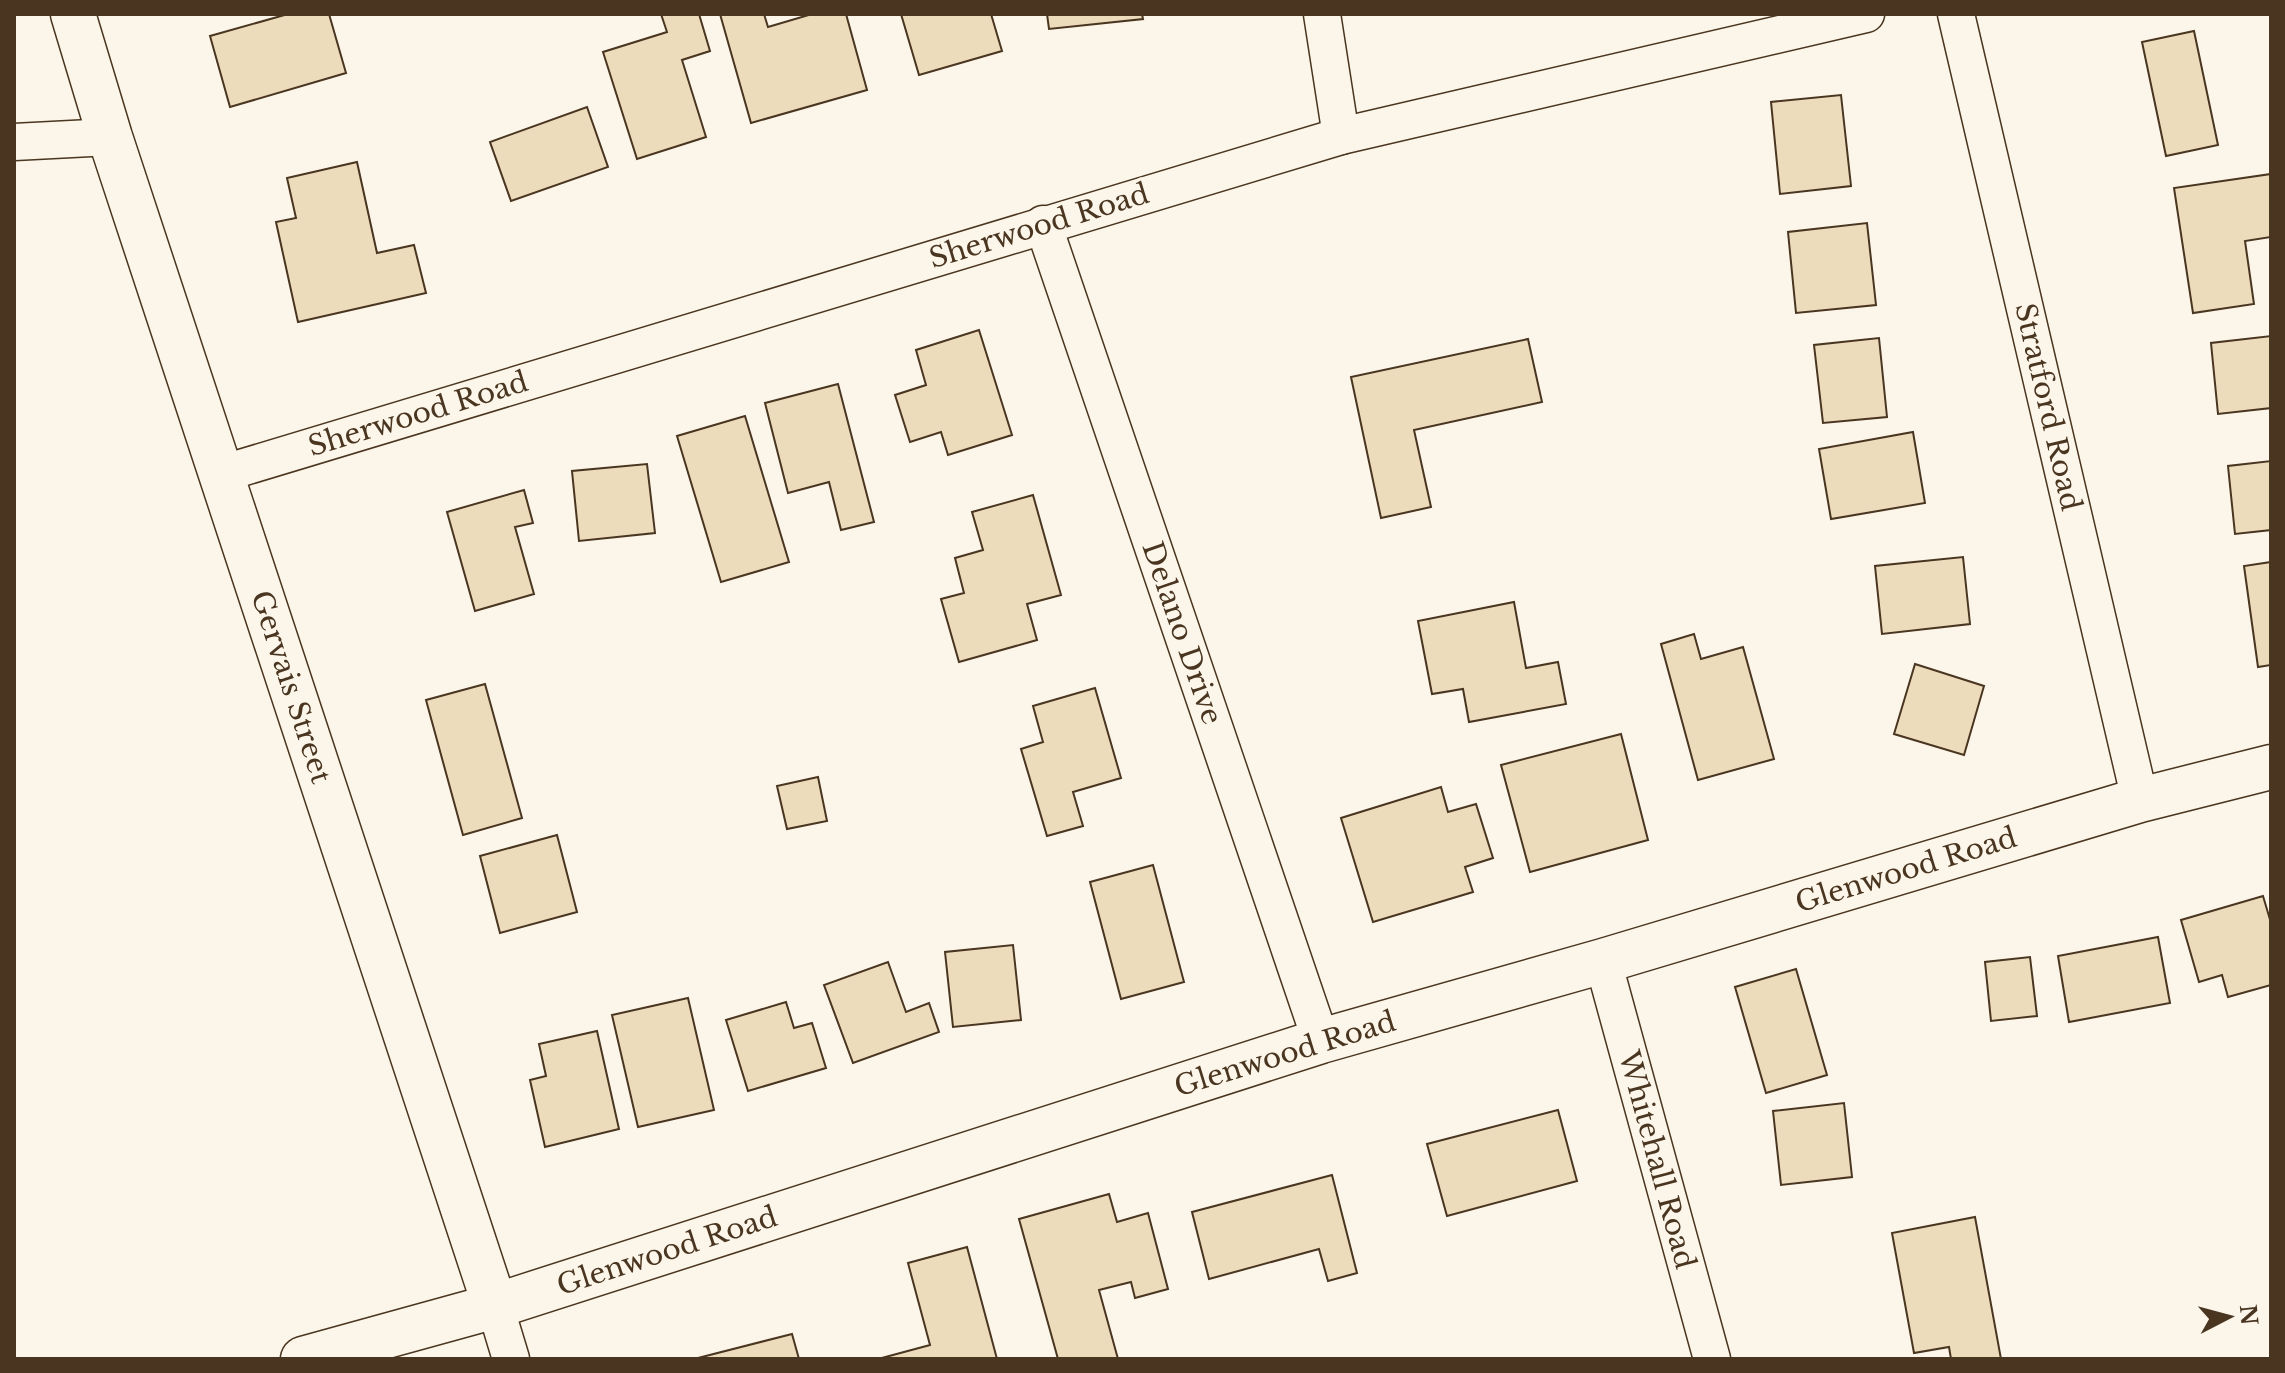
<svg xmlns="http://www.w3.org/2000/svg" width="2285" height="1373" font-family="'Libre Baskerville',serif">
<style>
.building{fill:#ecdcbc;stroke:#4a3520;stroke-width:2}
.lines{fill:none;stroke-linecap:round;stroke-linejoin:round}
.street-casing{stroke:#4a3520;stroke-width:39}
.secondary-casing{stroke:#4a3520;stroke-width:47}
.street{stroke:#fbf6e9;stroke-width:36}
.secondary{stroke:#fbf6e9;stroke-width:44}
.labels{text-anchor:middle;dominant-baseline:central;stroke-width:6;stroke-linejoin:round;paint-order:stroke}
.street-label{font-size:28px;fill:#4a3520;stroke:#fbf6e9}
</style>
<rect width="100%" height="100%" fill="#fbf6e9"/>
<!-- building -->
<g class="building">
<polygon points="288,14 329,14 346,73 230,107 210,36"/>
<polygon points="661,14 699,14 710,51 682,60 706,137 637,159 603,52 667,32"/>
<polygon points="720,14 764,14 768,27 812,14 846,14 867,90 751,123"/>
<polygon points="901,14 991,14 1002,51 919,75"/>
<polygon points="1047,14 1142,14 1143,19 1049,29"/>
<polygon points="2194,31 2218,145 2166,156 2142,42"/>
<polygon points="1841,95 1851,186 1780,194 1771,102"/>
<polygon points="587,107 608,167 511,201 490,142"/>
<polygon points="357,162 377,253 414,245 426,293 298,322 276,222 296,218 287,178"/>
<polygon points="2271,174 2271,237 2245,241 2254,304 2193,313 2174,188"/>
<polygon points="1867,223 1876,305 1796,313 1788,232"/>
<polygon points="979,330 1012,435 948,455 941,432 910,442 895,395 926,385 916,350"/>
<polygon points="2271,336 2271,408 2218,414 2211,343"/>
<polygon points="1879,338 1887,417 1823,423 1814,345"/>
<polygon points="1528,339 1542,402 1414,430 1431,507 1381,518 1351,377"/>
<polygon points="838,384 874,522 841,530 829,482 788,493 765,403"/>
<polygon points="745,416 789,562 721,582 677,436"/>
<polygon points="1913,432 1925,503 1831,519 1819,449"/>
<polygon points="2271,461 2271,530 2235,534 2228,466"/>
<polygon points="647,464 655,533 579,541 572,471"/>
<polygon points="524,490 533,523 515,527 534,594 475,611 447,512"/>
<polygon points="1033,495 1061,595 1027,604 1037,640 959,662 941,599 964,593 955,558 983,550 972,512"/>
<polygon points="1963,557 1970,624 1882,634 1875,566"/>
<polygon points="2271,562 2271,665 2258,667 2244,566"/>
<polygon points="1514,602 1526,668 1558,662 1566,704 1469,722 1463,689 1432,694 1418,621"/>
<polygon points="1694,634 1701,659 1743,647 1774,759 1698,780 1661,644"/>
<polygon points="1915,664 1984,686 1964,755 1894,734"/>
<polygon points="485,684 522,818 463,835 426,700"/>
<polygon points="1095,688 1121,778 1073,792 1083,826 1047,836 1021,749 1043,742 1033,706"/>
<polygon points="1621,734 1648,840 1530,872 1501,765"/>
<polygon points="818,777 827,821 787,829 777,786"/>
<polygon points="1441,787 1448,812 1476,804 1493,858 1465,867 1473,892 1373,922 1341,818"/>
<polygon points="557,835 577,912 500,933 480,856"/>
<polygon points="1153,865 1184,982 1121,999 1090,882"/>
<polygon points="2263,896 2271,923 2271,985 2228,997 2222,975 2199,982 2181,920"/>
<polygon points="2158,937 2170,1003 2069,1022 2058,956"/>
<polygon points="1013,945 1021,1020 953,1027 945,952"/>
<polygon points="2030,957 2037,1016 1991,1021 1985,962"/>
<polygon points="888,962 906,1012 929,1003 939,1032 853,1063 824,985"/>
<polygon points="1796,969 1827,1075 1766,1093 1735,987"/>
<polygon points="688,998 714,1110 638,1127 612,1015"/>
<polygon points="786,1002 794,1028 812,1023 826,1068 748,1091 726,1020"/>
<polygon points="597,1031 619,1129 545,1147 530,1080 546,1076 539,1044"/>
<polygon points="1844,1103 1852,1177 1781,1185 1773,1111"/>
<polygon points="1558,1110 1577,1181 1447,1216 1427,1144"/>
<polygon points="1332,1175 1357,1273 1328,1281 1319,1249 1209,1279 1192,1212"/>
<polygon points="1109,1194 1117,1222 1148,1213 1168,1289 1135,1298 1131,1282 1099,1290 1118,1359 1058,1359 1019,1219"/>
<polygon points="1975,1217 2001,1359 1951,1359 1949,1347 1914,1353 1892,1233"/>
<polygon points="967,1247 997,1359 878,1359 930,1345 908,1263"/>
<polygon points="792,1334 799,1359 694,1359"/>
</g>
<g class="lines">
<defs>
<g id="street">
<polyline points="1322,14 1341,136"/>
<polyline points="1956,14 2140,800"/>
<polyline points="14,142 110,137"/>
<polyline points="1043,224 1321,1041"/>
<polyline points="221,474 1341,136 1866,14"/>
<polyline points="1603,961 1712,1359"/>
<polyline points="495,1306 511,1359"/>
</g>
<g id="secondary">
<polyline points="73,14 110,137 495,1306"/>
<polyline points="303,1359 495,1306 1321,1041 1603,961 2140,800 2271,767"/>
</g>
</defs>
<!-- street casing -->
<use href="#street" class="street-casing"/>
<!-- secondary casing -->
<use href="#secondary" class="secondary-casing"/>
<!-- street -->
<use href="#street" class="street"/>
<!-- secondary -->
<use href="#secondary" class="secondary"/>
</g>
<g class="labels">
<!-- street labels -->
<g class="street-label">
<text transform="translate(1039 226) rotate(-17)">Sherwood Road</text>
<text transform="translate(2048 407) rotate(77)">Stratford Road</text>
<text transform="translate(418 414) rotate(-17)">Sherwood Road</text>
<text transform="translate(1182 633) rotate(71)">Delano Drive</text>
<text transform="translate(291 687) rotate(72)">Gervais Street</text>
<text transform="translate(1906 870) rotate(-17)">Glenwood Road</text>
<text transform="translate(1285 1054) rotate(-17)">Glenwood Road</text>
<text transform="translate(1657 1160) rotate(75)">Whitehall Road</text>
<text transform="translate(667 1251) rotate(-18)">Glenwood Road</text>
</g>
</g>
<!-- border -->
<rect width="2285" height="1373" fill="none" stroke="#4a3520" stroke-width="32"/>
<!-- north arrow -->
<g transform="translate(2229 1317) rotate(84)" stroke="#fbf6e9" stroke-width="6" paint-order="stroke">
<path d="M0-6L14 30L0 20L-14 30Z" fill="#4a3520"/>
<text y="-12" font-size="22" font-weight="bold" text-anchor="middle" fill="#4a3520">N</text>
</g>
</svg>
